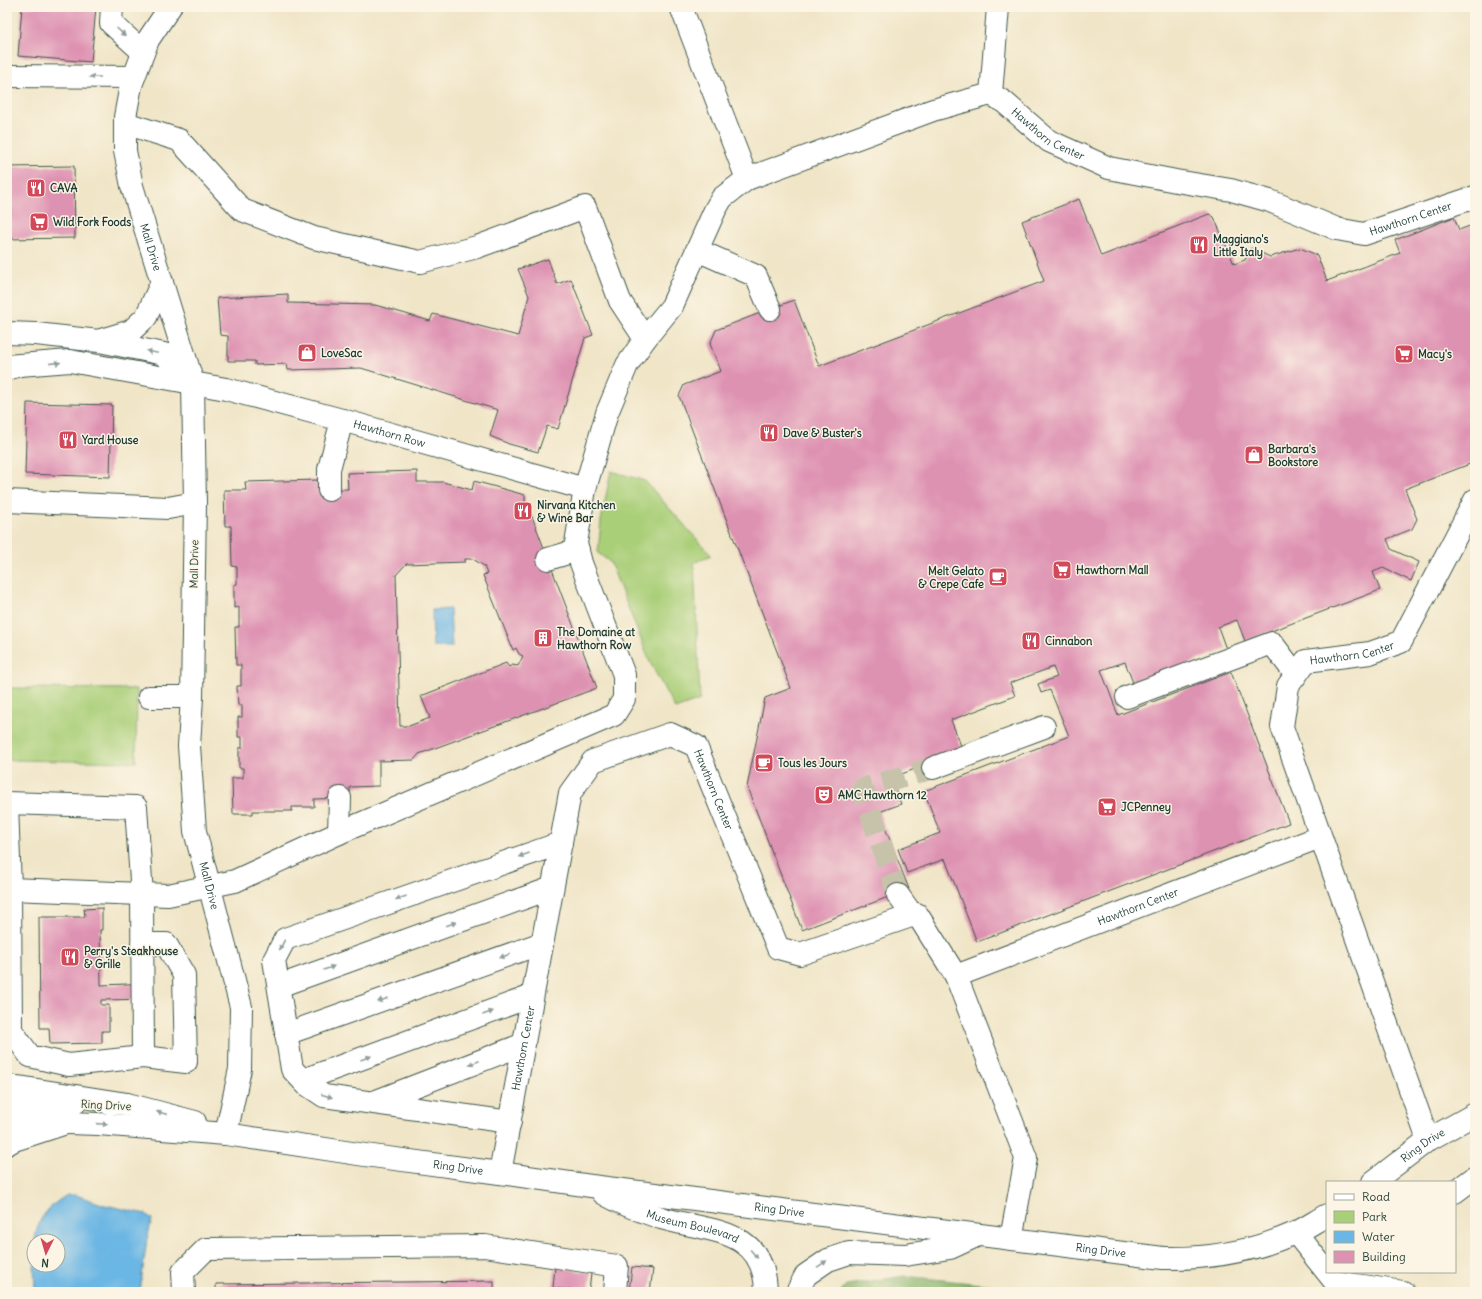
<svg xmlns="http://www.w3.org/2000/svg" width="1482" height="1299" font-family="Delius,sans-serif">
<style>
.green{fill:#aacf79;stroke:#648656}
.forest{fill:#87b269;stroke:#53784e}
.water{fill:#6bb6e4;stroke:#457a8c}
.building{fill:#de92b2;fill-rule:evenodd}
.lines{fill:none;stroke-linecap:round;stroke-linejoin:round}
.minor-tunnel{stroke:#c6c3aa;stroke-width:22;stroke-dasharray:22 11;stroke-linecap:butt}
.minor-casing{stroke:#3e564a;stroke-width:24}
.major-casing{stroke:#3e564a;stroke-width:24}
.minor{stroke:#fff;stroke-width:22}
.major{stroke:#fff;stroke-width:22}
.oneway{fill:#8f9e9a}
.labels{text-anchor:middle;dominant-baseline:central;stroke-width:3;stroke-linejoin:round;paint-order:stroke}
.street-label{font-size:11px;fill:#1f3d34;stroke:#fcf5e5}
.poi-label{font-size:11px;font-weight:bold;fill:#1f3d34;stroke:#fcf5e5;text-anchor:start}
</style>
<rect width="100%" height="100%" fill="#fcf5e5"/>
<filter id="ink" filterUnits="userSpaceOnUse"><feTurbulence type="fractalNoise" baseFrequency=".025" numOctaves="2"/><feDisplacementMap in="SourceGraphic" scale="8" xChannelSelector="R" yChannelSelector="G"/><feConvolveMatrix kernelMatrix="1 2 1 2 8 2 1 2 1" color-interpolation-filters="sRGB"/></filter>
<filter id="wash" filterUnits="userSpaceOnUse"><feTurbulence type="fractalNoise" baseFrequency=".012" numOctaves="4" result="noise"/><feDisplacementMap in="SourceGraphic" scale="16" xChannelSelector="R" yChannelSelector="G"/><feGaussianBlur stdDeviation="0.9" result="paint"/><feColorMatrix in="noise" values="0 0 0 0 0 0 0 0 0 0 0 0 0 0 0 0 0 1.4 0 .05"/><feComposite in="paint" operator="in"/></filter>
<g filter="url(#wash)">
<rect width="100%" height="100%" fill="#f0e5c7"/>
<!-- green -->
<g class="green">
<polygon points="611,471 645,481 711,555 694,563 700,700 675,709 650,662 610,562 598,553 601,521"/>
<polygon points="7,688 137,689 136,762 7,760"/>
</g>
<!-- forest -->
<polygon class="forest" points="904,1276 1057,1292 840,1292 846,1285"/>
<!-- water -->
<g class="water">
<polygon points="450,609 452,647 433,647 432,610"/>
<path d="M67,1195H76L105,1205L146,1214L152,1219L147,1239L140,1292H35L34,1265H58V1241H35C36,1219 49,1206 67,1195Z"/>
</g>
<g id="blocks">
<!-- building -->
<g class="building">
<polygon points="22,7 96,7 91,62 18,56"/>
<polygon points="74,166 75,238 7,239 7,167"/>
<polygon points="1079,199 1101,256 1209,214 1214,217 1234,264 1245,260 1251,248 1270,257 1300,248 1317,255 1327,281 1400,253 1395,240 1454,217 1459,230 1475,224 1475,462 1405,489 1417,519 1412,529 1387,539 1391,549 1419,562 1411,581 1383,568 1373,572 1380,590 1245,641 1237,620 1218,627 1226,649 1134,685 1125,662 1101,670 1118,715 1231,672 1289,823 977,942 945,859 907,873 898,849 940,833 924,791 1069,736 1050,690 1041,693 1038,684 1057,677 1053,667 1010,683 1015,696 951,720 963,751 891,778 901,804 879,812 909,889 802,930 747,787 765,698 791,688 679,396 684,385 721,371 710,344 716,330 794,300 819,366 1044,281 1022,221"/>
<polygon points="548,259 557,284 571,279 593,335 585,338 558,429 547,426 538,452 509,444 490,436 498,410 361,368 288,370 287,364 255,365 255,361 228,361 228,336 220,335 217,298 288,294 288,303 375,305 430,321 433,314 518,336 529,296 518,269"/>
<polygon points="27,403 112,405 110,477 25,474"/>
<path d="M417,471V482H443L472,490L474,481L525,495V505L528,506L597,688L419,754L414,760L379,761V786L350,787V798L314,799V807H292V811H253V814H233L232,778H243V768H239V748H242V737H238V717H242V705H238L237,686H241V665H236L235,627H239V607L234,608V585L237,584V567L232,566L231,526H225L224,490H246L245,482L319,480V490L348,489L347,473ZM465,559H473L484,566L487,574L483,575L513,650L516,648L519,654L523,656L518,666L512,665L509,667L506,663L421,696L430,718L409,726H400L396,575L406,564L465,562Z"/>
<polygon points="102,908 102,930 100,930 101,985 153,983 153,999 101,1000 101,1005 109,1005 109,1031 102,1031 102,1043 50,1044 49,1028 40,1028 39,917 85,917 84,909"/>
<polygon points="555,1267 591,1273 589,1292 553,1288"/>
<polygon points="632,1267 653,1269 650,1292 629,1292"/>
<polygon points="494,1281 494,1292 216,1292 216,1284"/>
</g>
</g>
</g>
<g filter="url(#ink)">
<use href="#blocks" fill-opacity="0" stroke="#3e564a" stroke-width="1"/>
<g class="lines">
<!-- minor-tunnel -->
<polyline class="minor-tunnel" points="898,895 863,789 933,768"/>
<defs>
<g id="minor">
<polyline points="112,7 111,23 143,52"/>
<path id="s1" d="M170,7L148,40L131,85L125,117V151L132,186L193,383L195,503L192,697L189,746L195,831L241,1007L240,1069L226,1134"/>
<polyline points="681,7 747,179"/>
<polyline points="7,76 134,77"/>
<polyline points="991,94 998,7"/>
<polyline points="125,123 179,140 242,210 314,238 420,262 477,247 585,207 620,301 645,339"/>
<polyline points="697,250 756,276 770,309"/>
<polyline points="7,333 36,334 99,341 164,354 191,381"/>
<polyline points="101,340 131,331 146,317 162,282"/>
<path id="s2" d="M7,366L70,361L226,389L342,420L585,489"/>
<polyline points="329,490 329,469 342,420"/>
<polyline points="7,501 168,508 195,503"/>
<polyline points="548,559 578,550"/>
<polyline points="149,697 192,697"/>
<polyline points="1127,697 1272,643 1296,675"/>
<polyline points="933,768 1044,727"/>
<polyline points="339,833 340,798"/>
<polyline points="10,889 7,803 136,807 142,895 143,1057"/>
<polyline points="898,895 913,916"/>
<path id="s3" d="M142,944H166L184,975L186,1062L143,1057L69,1065L30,1056L11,1030L10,889L168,895L235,881L339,833L614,715L624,699V675L581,563L576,543L585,489L607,413L627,365L645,339L672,306L715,210L722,198L747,179L933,110L991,94L1004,102L1049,141L1109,168L1176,181L1231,190L1270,201L1337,229L1364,234L1475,197"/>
<polyline points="279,986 552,888"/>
<polyline points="286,1034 542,943"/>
<polyline points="303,1080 532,996"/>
<polyline points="7,1102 75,1103"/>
<polyline points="374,1102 524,1044"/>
<polyline points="108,1103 127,1104 195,1122"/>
<path id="s4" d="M7,1121L98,1124L226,1134L365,1155L500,1173L591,1186L1163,1258C1208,1259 1254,1251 1295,1233C1306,1228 1316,1221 1327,1215"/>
<polyline points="510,1122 324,1096 306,1084 292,1069 274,960 285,939 561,843"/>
<path id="s5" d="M1428,1140L1282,727L1288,686L1306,661L1370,653L1401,642L1475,500"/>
<path id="s6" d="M500,1173L570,793L593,761L670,734L696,746L778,948L800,954L917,914L956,976"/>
<path id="s7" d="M1373,1182L1428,1140L1475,1114"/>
<polyline points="1455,1192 1475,1177"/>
<path id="s8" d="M603,1193C621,1204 641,1211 661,1218C708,1232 765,1227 766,1292"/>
<polyline points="1296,1233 1335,1282 1403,1292"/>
<path id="s9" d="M1011,1239L1026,1158L956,976L1320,837"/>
<polyline points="184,1292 183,1272 206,1249 485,1246 617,1266 615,1292"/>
<polyline points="797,1292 806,1275 828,1260 849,1253 905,1255 950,1248 978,1235"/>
</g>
<g id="major">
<polyline points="7,369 17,366"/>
<polyline points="7,1086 25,1088 127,1104"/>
<polyline points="7,1144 14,1140 69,1122"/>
</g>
</defs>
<!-- minor casing -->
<use href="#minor" class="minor-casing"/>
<!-- major casing -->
<use href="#major" class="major-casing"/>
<!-- minor -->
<use href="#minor" class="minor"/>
<!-- major -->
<use href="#major" class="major"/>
</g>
<!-- one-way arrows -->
<defs><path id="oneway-solid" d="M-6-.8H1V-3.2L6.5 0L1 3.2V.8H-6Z"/></defs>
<g class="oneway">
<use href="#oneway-solid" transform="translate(121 32) rotate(42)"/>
<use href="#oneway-solid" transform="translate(95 77) rotate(-180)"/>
<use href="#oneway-solid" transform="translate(152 352) rotate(-168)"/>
<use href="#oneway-solid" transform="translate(55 363) rotate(-5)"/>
<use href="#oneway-solid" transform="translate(524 855) rotate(161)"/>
<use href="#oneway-solid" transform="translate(401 898) rotate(161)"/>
<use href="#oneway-solid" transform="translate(451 924) rotate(-20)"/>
<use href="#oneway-solid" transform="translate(282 945) rotate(117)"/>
<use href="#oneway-solid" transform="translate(505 956) rotate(160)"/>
<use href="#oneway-solid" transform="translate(329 968) rotate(-20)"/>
<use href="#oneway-solid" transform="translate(383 1000) rotate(160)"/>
<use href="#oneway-solid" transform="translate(488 1013) rotate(-20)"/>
<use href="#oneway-solid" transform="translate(366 1058) rotate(-20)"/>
<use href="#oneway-solid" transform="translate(474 1063) rotate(159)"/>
<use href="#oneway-solid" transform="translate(327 1096) rotate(16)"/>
<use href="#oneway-solid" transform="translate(162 1113) rotate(-165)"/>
<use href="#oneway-solid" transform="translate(102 1124) rotate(4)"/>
<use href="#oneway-solid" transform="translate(754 1254) rotate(50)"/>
<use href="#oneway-solid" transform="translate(822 1264) rotate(-34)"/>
</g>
</g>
<!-- icons -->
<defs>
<symbol id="restaurant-square" viewBox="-11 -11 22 22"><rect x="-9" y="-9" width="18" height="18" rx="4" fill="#d1495b" stroke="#fcf5e5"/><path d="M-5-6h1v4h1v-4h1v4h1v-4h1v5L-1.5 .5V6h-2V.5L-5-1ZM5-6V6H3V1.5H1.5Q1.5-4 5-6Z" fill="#fff"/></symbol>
<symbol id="supermarket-square" viewBox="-11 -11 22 22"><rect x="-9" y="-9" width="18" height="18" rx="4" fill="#d1495b" stroke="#fcf5e5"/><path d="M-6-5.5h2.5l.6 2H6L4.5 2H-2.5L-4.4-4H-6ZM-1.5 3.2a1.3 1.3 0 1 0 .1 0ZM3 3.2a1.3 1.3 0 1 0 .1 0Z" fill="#fff"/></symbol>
<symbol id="shop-square" viewBox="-11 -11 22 22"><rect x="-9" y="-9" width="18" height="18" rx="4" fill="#d1495b" stroke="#fcf5e5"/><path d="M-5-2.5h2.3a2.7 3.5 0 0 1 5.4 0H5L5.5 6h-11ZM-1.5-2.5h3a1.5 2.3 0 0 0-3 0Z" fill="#fff"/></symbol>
<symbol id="cafe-square" viewBox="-11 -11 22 22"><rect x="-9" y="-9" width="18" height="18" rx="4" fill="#d1495b" stroke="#fcf5e5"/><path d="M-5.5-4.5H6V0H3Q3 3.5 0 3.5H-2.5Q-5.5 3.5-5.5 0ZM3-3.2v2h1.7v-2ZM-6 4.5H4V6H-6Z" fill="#fff"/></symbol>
<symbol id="building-square" viewBox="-11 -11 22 22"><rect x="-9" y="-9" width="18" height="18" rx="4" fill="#d1495b" stroke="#fcf5e5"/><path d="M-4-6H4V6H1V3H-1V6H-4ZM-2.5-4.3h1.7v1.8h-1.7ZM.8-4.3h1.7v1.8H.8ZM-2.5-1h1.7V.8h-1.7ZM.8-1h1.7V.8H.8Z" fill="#fff"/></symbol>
<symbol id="theatre-square" viewBox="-11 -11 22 22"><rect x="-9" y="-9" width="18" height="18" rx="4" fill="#d1495b" stroke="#fcf5e5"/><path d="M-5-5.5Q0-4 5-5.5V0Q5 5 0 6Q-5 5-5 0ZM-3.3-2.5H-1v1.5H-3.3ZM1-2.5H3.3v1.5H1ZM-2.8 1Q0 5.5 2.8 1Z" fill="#fff"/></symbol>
</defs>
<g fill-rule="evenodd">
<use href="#restaurant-square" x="25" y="177" width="22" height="22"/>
<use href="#supermarket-square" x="28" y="211" width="22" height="22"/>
<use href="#restaurant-square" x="1188" y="234" width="22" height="22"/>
<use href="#shop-square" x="296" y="342" width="22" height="22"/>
<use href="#supermarket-square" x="1393" y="343" width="22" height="22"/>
<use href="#restaurant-square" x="758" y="422" width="22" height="22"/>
<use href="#restaurant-square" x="57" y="429" width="22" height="22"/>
<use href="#shop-square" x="1243" y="444" width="22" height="22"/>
<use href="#restaurant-square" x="512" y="500" width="22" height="22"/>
<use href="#supermarket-square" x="1051" y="559" width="22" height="22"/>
<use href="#cafe-square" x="987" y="566" width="22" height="22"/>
<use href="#building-square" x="532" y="627" width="22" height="22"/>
<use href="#restaurant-square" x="1020" y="630" width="22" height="22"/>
<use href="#cafe-square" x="753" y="752" width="22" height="22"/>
<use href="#theatre-square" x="813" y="784" width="22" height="22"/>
<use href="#supermarket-square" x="1096" y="796" width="22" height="22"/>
<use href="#restaurant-square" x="59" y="946" width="22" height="22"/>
</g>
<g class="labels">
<!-- street labels -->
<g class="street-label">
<text stroke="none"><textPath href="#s3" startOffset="2041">Hawthorn Center</textPath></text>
<text stroke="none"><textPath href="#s3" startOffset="2425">Hawthorn Center</textPath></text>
<text stroke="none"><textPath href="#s1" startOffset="254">Mall Drive</textPath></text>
<text stroke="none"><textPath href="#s2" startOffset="391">Hawthorn Row</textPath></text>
<text transform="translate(194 564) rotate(-89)">Mall Drive</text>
<text stroke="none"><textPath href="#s5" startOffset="557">Hawthorn Center</textPath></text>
<text stroke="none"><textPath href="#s6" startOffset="583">Hawthorn Center</textPath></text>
<text stroke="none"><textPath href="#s1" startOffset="901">Mall Drive</textPath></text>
<text stroke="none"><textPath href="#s9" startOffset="472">Hawthorn Center</textPath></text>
<text stroke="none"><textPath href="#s6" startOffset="127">Hawthorn Center</textPath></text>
<text transform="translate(106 1105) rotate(3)">Ring Drive</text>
<text stroke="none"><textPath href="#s7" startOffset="62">Ring Drive</textPath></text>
<text stroke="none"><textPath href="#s4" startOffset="454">Ring Drive</textPath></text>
<text stroke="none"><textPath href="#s4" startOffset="778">Ring Drive</textPath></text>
<text stroke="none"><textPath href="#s8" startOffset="96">Museum Boulevard</textPath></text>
<text stroke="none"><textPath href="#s4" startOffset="1102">Ring Drive</textPath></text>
</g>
<!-- poi labels -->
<g class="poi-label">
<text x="50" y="188">CAVA</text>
<text x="53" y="222">Wild Fork Foods</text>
<text x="1213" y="239">Maggiano's<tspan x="1213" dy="13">Little Italy</tspan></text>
<text x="321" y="353">LoveSac</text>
<text x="1418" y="354">Macy's</text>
<text x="783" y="433">Dave &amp; Buster's</text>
<text x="82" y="440">Yard House</text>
<text x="1268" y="449">Barbara's<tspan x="1268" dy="13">Bookstore</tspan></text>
<text x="537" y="505">Nirvana Kitchen<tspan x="537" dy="13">&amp; Wine Bar</tspan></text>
<text x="1076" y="570">Hawthorn Mall</text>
<text x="984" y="571" text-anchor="end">Melt Gelato<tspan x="984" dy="13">&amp; Crepe Cafe</tspan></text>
<text x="557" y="632">The Domaine at<tspan x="557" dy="13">Hawthorn Row</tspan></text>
<text x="1045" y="641">Cinnabon</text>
<text x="778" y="763">Tous les Jours</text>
<text x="838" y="795">AMC Hawthorn 12</text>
<text x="1121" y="807">JCPenney</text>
<text x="84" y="951">Perry's Steakhouse<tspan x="84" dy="13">&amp; Grille</tspan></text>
</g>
</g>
<!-- margin -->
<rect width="1482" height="1299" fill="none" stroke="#fcf5e5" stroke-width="24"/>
<!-- legend -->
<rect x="1326" y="1181" width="130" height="92" fill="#fcf5e5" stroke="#a4ab9e"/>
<rect x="1334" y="1194" width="20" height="6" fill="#ffffff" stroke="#a4ab9e"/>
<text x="1362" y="1201" font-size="12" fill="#1f3d34">Road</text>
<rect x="1334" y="1211" width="20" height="12" fill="#aacf79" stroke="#a4ab9e"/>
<text x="1362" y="1221" font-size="12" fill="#1f3d34">Park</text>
<rect x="1334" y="1231" width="20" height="12" fill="#6bb6e4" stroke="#a4ab9e"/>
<text x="1362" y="1241" font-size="12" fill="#1f3d34">Water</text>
<rect x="1334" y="1251" width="20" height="12" fill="#de92b2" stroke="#a4ab9e"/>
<text x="1362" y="1261" font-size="12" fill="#1f3d34">Building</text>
<!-- north arrow -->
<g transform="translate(46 1253) rotate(185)"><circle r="19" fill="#fcf5e5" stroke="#a4ab9e"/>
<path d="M0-3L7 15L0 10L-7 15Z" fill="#d1495b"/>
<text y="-6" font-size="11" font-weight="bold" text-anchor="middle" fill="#1f3d34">N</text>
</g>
</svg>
